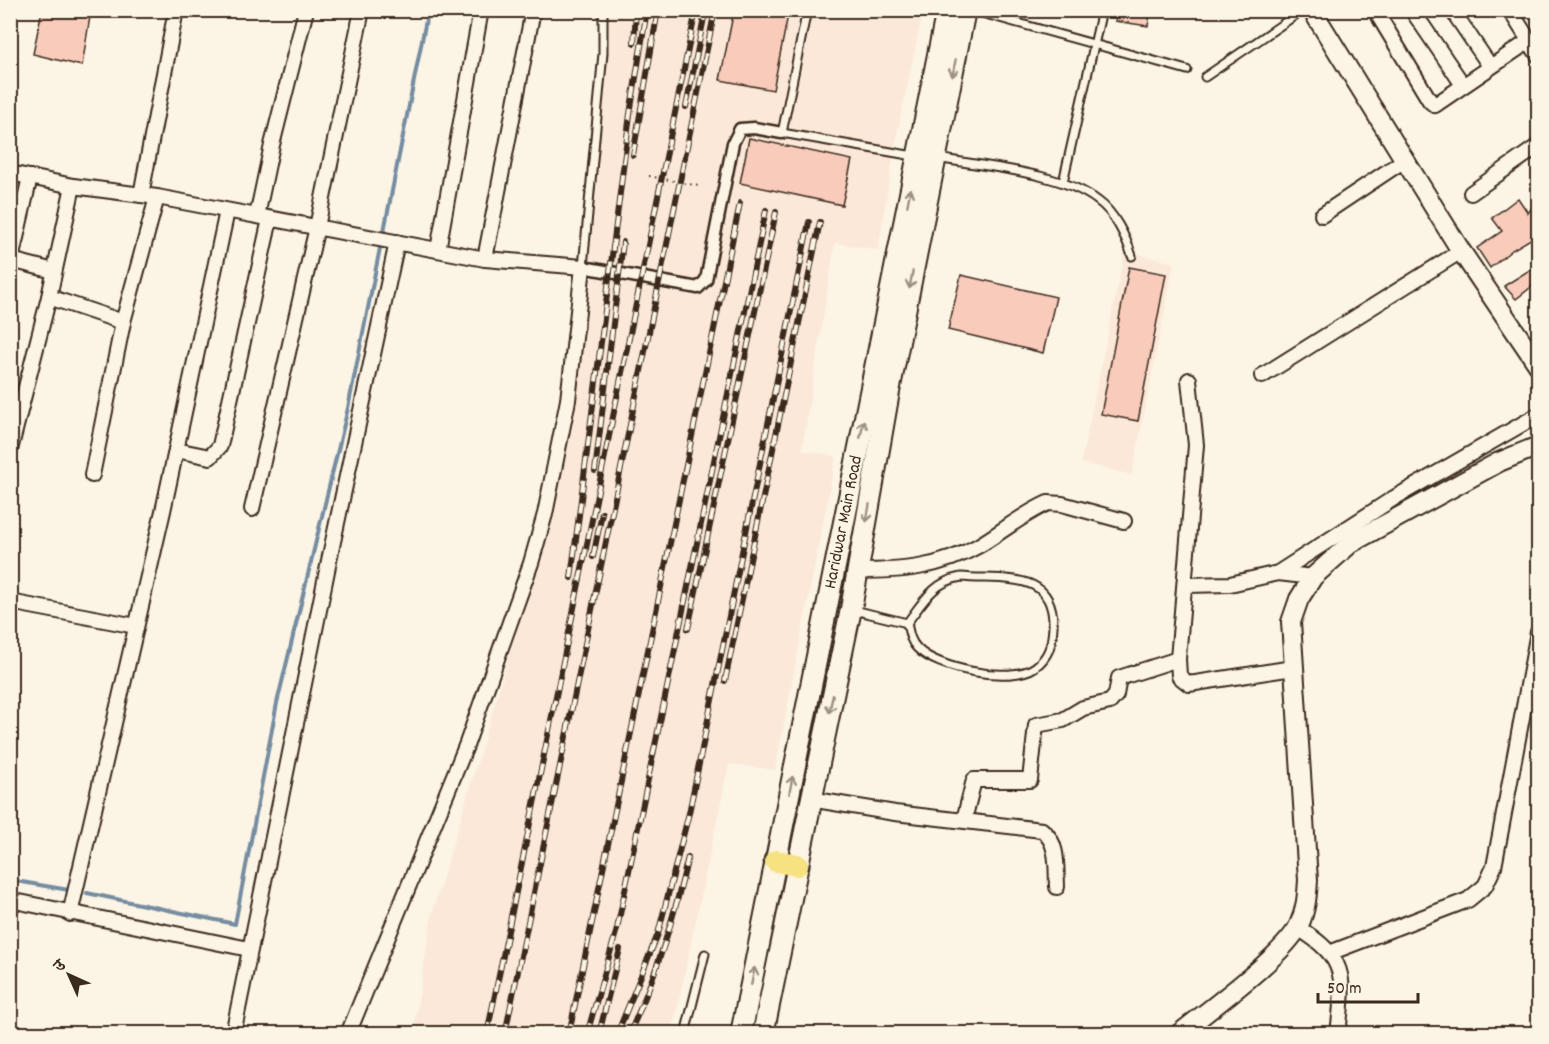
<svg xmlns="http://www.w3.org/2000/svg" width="1549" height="1044" font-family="Dekko,'Playpen Sans Deva',sans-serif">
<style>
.built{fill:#fbe8d8}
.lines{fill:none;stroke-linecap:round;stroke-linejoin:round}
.stream{stroke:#758ca1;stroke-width:4}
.building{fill:#f8cbbb;stroke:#3b2a1e;stroke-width:1.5}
.service-casing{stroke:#3b2a1e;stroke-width:11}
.pedestrian-casing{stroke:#3b2a1e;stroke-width:15}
.minor-casing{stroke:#3b2a1e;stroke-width:18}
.tertiary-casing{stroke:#3b2a1e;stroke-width:22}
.secondary-casing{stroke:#3b2a1e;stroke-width:24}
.primary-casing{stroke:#3b2a1e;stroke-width:27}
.service{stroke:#fcf5e5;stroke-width:7}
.pedestrian{stroke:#fcf5e5;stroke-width:10}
.minor{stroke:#fcf5e5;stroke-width:14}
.tertiary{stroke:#fcf5e5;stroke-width:18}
.secondary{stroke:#fcf5e5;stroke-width:20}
.primary{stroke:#f7e281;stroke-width:22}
.rail-casing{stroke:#3b2a1e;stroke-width:6}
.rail{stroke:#fcf5e5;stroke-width:4;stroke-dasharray:11;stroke-linecap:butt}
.path-bridge{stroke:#3b2a1e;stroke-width:2;stroke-dasharray:1.5 4.5;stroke-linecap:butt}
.oneway{stroke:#9c9082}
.labels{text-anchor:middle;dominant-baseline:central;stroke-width:5;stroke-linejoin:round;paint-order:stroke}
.street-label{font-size:18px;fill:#3b2a1e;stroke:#fcf5e5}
</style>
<rect width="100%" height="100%" fill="#fcf5e5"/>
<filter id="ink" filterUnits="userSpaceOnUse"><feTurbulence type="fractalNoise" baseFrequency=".0167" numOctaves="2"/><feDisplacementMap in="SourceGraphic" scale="12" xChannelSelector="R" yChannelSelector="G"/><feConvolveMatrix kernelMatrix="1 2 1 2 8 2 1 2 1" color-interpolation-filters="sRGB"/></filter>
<g filter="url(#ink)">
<!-- built -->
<g class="built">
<polygon points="608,11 923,11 897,134 878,250 835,243 802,450 836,456 775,770 729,764 672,1033 413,1034 432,914 541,549 572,426"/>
<polygon points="1125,251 1174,263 1132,475 1081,463"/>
</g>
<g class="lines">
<!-- stream -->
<g class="stream">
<polyline points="383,236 428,10"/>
<polyline points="10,880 69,890"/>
<polyline points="87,893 235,924 277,703 348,408 381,243"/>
</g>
</g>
<!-- building -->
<g class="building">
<polygon points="42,10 91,10 82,66 33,54"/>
<polygon points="734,10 789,10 773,90 720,80"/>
<polygon points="1117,10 1150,14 1148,26 1115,21"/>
<polygon points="749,138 852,160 842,205 740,183"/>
<polygon points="1518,198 1528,213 1539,199 1539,234 1512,250 1490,268 1477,248 1502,231 1492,218"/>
<polygon points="1539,264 1539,281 1516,299 1504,286"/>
<polygon points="1129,267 1166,274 1138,421 1101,414"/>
<polygon points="961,275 1056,297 1043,353 948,330"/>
</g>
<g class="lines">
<defs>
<g id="service">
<polyline points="807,10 782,133 914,156"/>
<polyline points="971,10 1187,70"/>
<polyline points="1205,77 1303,10"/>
<path d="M938,158C984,167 1062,172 1098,201C1114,212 1126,237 1132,256"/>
<polyline points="1063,182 1102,10"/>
<polyline points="583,267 603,53 603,10"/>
<path d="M854,610L907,623C909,632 910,641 917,648C936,669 1011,684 1035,667C1049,657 1052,644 1053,627C1055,569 1003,581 961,577C933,582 923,602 907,623"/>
<polyline points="685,1034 705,954"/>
</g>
<polyline id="pedestrian" points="583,267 698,288 706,280 733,143 740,129 754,128 782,133"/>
<g id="minor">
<polyline points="1375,10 1430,101 1435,105 1529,41"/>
<polyline points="1412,10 1463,85"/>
<polyline points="1452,10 1490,66"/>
<polyline points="1510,10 1538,55"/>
<polyline points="10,173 73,186 157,197 485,259 583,267 568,400 545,514 531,563 466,746 348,1034"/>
<polyline points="1471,193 1538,146"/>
<polyline points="141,195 176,10"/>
<polyline points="1322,215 1406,159"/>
<polyline points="257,216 272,145 306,10"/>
<polyline points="438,250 481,10"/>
<polyline points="485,259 533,10"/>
<polyline points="11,260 54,271"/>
<polyline points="10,264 30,177"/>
<polyline points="49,297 123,322"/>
<polyline points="1262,376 1461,251"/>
<polyline points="1189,380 1196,445 1178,659 1179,676 1189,684 1293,668"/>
<polyline points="10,450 49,297 73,186"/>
<polyline points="176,450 210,457 220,446 270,219"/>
<polyline points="92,475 123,322 157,197"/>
<polyline points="252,509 317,227 362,10"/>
<path d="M858,571C902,571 939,568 978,546C1002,532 1023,514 1048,503L1062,504L1124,521"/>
<polyline points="1278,573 1313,577"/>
<polyline points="1186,585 1230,584 1278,573 1394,498 1538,415"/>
<polyline points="10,602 136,626"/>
<path d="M810,799L895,813L1042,830C1059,843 1056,867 1057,887"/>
<polyline points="964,820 974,780 1030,780 1036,725 1063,720 1083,708 1110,702 1116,695 1119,678 1178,659"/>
<polyline points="10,900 249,949"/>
<polyline points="70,914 163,511 227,211"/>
<path d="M1298,928C1349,959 1344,979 1338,1034"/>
<polyline points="1332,952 1468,900 1485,886 1494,867 1538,632"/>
<polyline points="233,1034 331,551 397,242"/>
</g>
<g id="tertiary">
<polyline points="1312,10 1461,251 1538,365"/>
<path d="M1179,1034C1207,1011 1286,954 1299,925C1306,910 1307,896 1308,880L1291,622L1299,599L1313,577L1351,543L1499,462L1538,446"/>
</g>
<g id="secondary">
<path id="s1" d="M741,1034L947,10"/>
<polyline points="763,1034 851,609 889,392 965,10"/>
</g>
<polyline id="primary" points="776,861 797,865"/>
</defs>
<!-- service casing -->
<use href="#service" class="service-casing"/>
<!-- pedestrian casing -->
<use href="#pedestrian" class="pedestrian-casing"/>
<!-- minor casing -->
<use href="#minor" class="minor-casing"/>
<!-- tertiary casing -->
<use href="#tertiary" class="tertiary-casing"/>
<!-- secondary casing -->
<use href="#secondary" class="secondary-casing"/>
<!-- primary casing -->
<use href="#primary" class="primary-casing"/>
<!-- service -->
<use href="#service" class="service"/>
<!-- pedestrian -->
<use href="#pedestrian" class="pedestrian"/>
<!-- minor -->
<use href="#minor" class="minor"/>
<!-- tertiary -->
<use href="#tertiary" class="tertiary"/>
<!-- secondary -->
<use href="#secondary" class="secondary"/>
<!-- primary -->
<use href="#primary" class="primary"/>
<defs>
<g id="rail">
<polyline points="634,43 636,10"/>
<polyline points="686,107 705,13"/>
<polyline points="633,155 658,10"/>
<polyline points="595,471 623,242"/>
<polyline points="593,557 602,513"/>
<polyline points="571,578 630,114 647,10"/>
<polyline points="688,629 776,212"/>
<polyline points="725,681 820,222"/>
<polyline points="487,1034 696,10"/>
<polyline points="505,1034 715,10"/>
<polyline points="569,1034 740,203"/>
<polyline points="587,1034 617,929 766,210"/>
<polyline points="599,1034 620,949"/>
<polyline points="617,1034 658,934 689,813 809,222"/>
<path d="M629,1034C656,977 674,918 688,857"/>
</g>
</defs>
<!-- rail casing -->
<use href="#rail" class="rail-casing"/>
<!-- rail -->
<use href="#rail" class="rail"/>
<!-- path-bridge -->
<polyline class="path-bridge" points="649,176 699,186"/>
</g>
<!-- one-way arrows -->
<defs><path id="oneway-shaft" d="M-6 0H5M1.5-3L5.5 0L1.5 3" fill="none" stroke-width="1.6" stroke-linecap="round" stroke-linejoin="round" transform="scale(1.5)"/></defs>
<g class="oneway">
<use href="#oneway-shaft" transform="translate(954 68) rotate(101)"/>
<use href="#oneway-shaft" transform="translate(909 197) rotate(-79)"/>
<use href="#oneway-shaft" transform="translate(911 280) rotate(101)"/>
<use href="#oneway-shaft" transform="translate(862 429) rotate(-79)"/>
<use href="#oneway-shaft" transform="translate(868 513) rotate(100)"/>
<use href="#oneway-shaft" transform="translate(831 704) rotate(102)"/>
<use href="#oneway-shaft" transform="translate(791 785) rotate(-79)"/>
<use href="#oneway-shaft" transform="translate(753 976) rotate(-79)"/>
</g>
</g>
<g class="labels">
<!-- street labels -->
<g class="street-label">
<text stroke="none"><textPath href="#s1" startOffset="522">Haridwar Main Road</textPath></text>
</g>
</g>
<!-- margin -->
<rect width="1549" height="1044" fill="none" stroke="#fcf5e5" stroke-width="36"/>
<rect x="18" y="18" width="1513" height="1008" fill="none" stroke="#3b2a1e" stroke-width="2" filter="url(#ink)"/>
<!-- north arrow -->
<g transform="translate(69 975) rotate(315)" stroke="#fcf5e5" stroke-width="4.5" paint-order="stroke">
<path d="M0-4.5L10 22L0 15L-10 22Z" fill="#3b2a1e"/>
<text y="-9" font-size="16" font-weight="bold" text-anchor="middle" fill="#3b2a1e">उ</text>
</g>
<!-- scale -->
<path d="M1318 993v9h100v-9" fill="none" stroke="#3b2a1e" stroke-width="3"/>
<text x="1327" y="993" font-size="18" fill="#3b2a1e" stroke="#fcf5e5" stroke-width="4.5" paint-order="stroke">50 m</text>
</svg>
